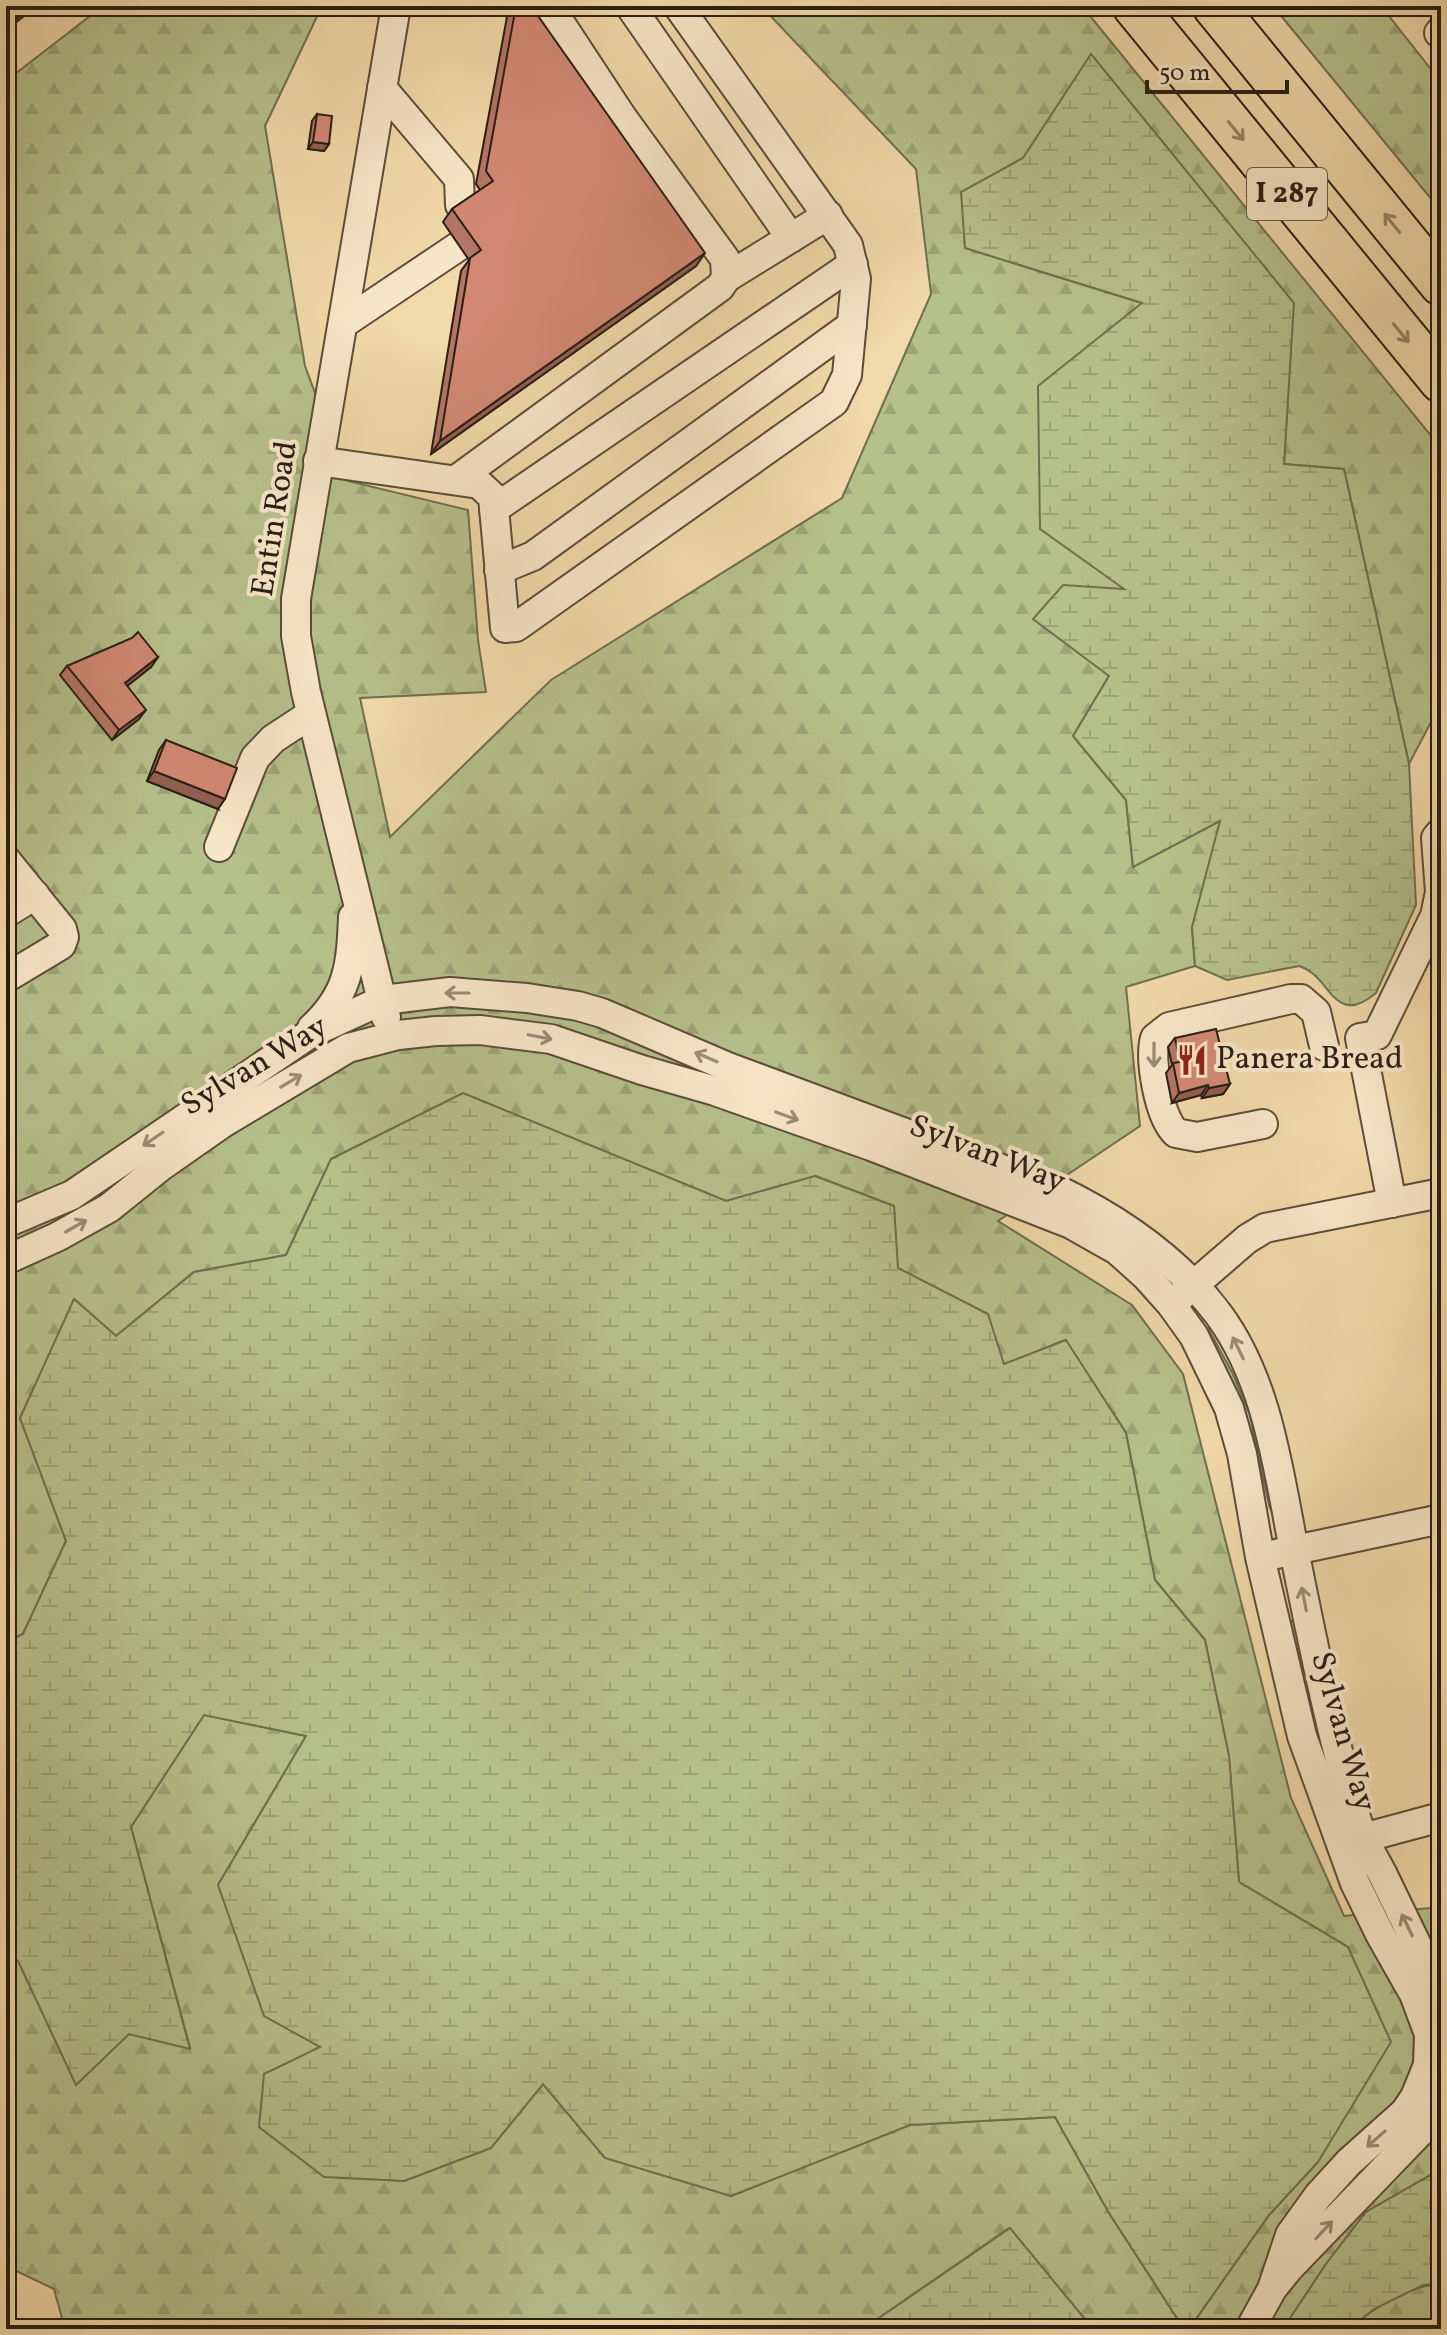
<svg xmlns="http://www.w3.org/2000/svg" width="1447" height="2335" font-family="Vollkorn,serif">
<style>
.grass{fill:#b6c08b;stroke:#6f6f50;stroke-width:2}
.forest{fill:url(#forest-firs);stroke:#6f6f50;stroke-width:2}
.wetland{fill:url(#wetland-marsh);stroke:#6f6f50;stroke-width:2}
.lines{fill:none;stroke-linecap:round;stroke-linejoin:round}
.minor-casing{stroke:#5a4d39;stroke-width:32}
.highway-casing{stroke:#281e14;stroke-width:46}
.minor{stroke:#f7e6c7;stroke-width:28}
.highway{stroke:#f2d9a9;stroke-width:42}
.wall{fill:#b57564;stroke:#281e14;stroke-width:2}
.shaded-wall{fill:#935f51;stroke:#281e14;stroke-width:2}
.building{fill:#d28874;stroke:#281e14;stroke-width:2}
.oneway{stroke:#978566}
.oneway2{stroke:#9a8c76}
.labels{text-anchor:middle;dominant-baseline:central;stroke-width:8;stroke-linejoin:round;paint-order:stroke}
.shield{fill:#f7e6c7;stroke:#665a4a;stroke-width:2}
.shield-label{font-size:30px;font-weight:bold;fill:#281e14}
.street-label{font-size:32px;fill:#281e14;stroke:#f7e6c7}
.poi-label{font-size:32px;fill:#281e14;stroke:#f7e6c7;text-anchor:start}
</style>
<defs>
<pattern id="forest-firs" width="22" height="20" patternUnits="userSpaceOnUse" patternTransform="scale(2)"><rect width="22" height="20" fill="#b6c08b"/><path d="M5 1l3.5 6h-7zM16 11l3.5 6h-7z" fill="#9ca577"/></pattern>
<pattern id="wetland-marsh" width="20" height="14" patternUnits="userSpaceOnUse" patternTransform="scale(2)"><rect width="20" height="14" fill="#b6c08b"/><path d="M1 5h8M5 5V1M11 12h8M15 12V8" fill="none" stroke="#9ca577"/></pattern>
</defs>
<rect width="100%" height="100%" fill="#f2d9a9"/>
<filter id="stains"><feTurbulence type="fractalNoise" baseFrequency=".0025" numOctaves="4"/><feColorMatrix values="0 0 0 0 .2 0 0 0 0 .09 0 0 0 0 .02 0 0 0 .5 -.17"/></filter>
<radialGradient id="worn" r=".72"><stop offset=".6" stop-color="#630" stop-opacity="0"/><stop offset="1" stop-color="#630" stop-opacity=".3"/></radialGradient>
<!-- grass -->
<g class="grass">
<polygon points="1204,1327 1208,1328 1233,1374 1250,1415 1270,1509 1252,1431 1231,1396"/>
<polygon points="1288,1621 1294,1621 1337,1793 1314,1723 1301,1696"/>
</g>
<!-- forest -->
<g class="forest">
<polygon points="103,6 322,6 265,126 305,366 348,481 468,510 478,640 486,692 360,698 390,837 551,680 842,498 931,294 916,169 761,6 1082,6 1441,448 1441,703 1409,764 1344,469 1284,464 1293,303 1091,55 1023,158 962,192 965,248 1142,303 1125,590 1109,676 1073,736 1126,800 1133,867 1221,820 1192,927 1195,966 1126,987 1140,1126 998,1221 1132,1305 1183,1374 1291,1798 1344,1916 1441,1907 1441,2169 1366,2212 1326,2264 1283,2329 1189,2329 1269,2215 1318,2162 1348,1947 1239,1882 1229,1757 1205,1640 1155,1580 1126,1433 1065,1340 1004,1365 987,1314 897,1268 894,1206 816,1176 726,1201 463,1093 331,1159 286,1255 194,1272 116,1336 75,1300 20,1418 66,1541 23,1634 6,1642 6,81"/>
<polygon points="1273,6 1381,6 1441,82 1441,211"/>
<polygon points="204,1715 306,1736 218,1885 404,2181 491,2148 543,2084 605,2158 731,2196 910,2125 1055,2117 1109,2213 1184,2329 1093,2329 1009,2228 863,2329 65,2329 54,2289 6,2266 6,1952 18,1960 76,2084 129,2034 190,2048 131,1827"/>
<path d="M1441,2284V2329H1349C1375,2307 1406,2286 1441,2284Z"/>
</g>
<!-- wetland -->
<g class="wetland">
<path d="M1091,54L1294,303L1284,464L1344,469L1409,764L1416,905L1376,993C1333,1029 1332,976 1299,966L1227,980L1195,966L1192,927L1220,821L1133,867L1126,800L1073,736L1109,676L1033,619L1063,585L1124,589L1040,529L1038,386L1142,303L965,248L961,192L1023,158Z"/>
<polygon points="463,1093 726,1201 815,1176 894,1206 898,1268 988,1314 1004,1364 1066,1340 1126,1433 1155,1580 1205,1640 1229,1756 1239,1882 1348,1947 1391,2042 1318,2162 1269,2215 1189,2329 1184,2329 1109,2213 1055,2117 910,2125 731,2196 605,2158 543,2084 491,2148 404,2181 324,2177 259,2127 264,2074 320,2047 264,2016 218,1885 306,1736 204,1715 131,1827 190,2049 129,2034 76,2085 18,1961 6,1952 6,1642 23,1634 66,1541 20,1418 74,1299 116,1336 194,1272 286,1255 331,1159"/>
<polygon points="1441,2169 1441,2284 1423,2285 1374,2309 1349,2329 1283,2329 1326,2264 1366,2212"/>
<polygon points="1010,2228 1093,2329 863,2329"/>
</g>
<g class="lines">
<defs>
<g id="minor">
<polyline points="630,6 791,238"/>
<polyline points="1439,33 1441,31"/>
<polyline points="382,88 459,179 460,205"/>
<polyline points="726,278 828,215"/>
<polyline points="344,323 459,246"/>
<polyline points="318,461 479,484 493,497 505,628 516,627 834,402 847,375 856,279 848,245 678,6"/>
<polyline points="456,480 720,287 726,278 725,259 622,117 549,6"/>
<polyline points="494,509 853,264"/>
<polyline points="499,570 533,556 852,325"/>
<polyline points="219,847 255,758 273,739 311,714"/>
<polyline points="6,860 62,929 64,937 61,945 6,978"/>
<polyline points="6,913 35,895"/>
<polyline points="386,1017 306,692 296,636 296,599 396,6"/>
<path d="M312,1028C349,994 351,965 353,917"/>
<path d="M1263,1124L1197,1137L1176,1133C1159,1117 1149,1060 1155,1038L1169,1027L1291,999H1301L1316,1012L1324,1046"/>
<polyline points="1392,1203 1360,1038 1377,1035 1435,916 1440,892 1436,838 1441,832"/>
<path d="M6,1223L72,1195L311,1033L383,1000L450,992L527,998L578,1006L602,1013L728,1067L1058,1190C1118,1219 1178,1260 1219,1315C1269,1383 1279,1475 1295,1555C1313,1644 1331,1734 1357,1821C1363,1840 1374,1858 1383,1875C1402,1915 1422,1955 1441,1995"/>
<polyline points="6,1260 57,1237 109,1208 160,1167 223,1123 348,1048 398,1035 436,1031 480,1030 551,1039 642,1070 712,1090 871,1146 1071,1224 1117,1250 1146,1276 1171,1304 1194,1336 1229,1408 1242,1454 1260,1557 1302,1736 1355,1883 1380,1934 1414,1994 1429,2034 1428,2065 1415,2097 1405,2112 1349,2162 1318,2196 1290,2235 1272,2289"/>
<polyline points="1181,1296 1247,1239 1265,1228 1441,1193"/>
<polyline points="1276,1554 1441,1519"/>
<polyline points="1348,1842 1441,1817"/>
<polyline points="1250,2329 1272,2289 1289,2268 1419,2133 1441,2097"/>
</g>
<g id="highway">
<polyline points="1134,6 1441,381"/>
<polyline points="1214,6 1441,284"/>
</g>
</defs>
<!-- minor casing -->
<use href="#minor" class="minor-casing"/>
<!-- highway casing -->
<use href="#highway" class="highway-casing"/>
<!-- minor -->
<use href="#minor" class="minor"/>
<!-- highway -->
<use href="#highway" class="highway"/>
</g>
<!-- wall -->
<g class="wall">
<polygon points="509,6 531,6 696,266 431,454 461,271 469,260 443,222 452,209 480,190 476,184"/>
<polygon points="317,114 329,144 324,151 308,149 312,121"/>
<polygon points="158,657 151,667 127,686 139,719 112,740 60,675 67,666"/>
<polygon points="166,740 218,809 147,781 159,750"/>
<polygon points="1175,1038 1230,1084 1223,1094 1202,1098 1201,1095 1172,1103 1166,1073 1172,1065 1168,1047"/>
</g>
<!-- shaded-wall -->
<g class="shaded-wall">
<polygon points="33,7 28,13 6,30 6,26"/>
<polygon points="313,142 329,144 324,151 308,149"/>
<polygon points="705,253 696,266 431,454 440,441"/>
<polygon points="158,657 151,667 118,693 125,683"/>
<polygon points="146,710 139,719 112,740 119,730"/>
<polygon points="154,771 225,799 218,809 147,781"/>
<polygon points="1230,1084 1223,1094 1202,1098 1209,1088"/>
<polygon points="1208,1085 1201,1095 1172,1103 1179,1093"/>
</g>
<!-- building -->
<g class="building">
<polygon points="6,6 32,6 33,7 6,26"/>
<polygon points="516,6 531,6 705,253 440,441 470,258 481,250 452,209 493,181 486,171"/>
<polygon points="317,114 332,116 329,144 313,142"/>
<polygon points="138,632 158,657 125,683 146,710 119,730 67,666 132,638"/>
<polygon points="166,740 237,768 225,799 154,771"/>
<polygon points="1216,1029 1230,1084 1209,1088 1208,1085 1179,1093 1173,1063 1180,1062 1175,1038"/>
</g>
<!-- one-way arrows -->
<defs><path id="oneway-shaft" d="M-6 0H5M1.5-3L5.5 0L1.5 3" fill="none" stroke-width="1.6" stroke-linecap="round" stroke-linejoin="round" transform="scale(2)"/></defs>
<g class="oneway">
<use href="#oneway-shaft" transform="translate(1236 131) rotate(51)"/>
<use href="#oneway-shaft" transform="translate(1392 223) rotate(-129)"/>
<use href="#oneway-shaft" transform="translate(1401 333) rotate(51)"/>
</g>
<g class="oneway2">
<use href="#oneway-shaft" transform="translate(457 993) rotate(180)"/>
<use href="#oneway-shaft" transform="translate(540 1037) rotate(11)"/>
<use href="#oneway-shaft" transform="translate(1154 1055) rotate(90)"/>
<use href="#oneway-shaft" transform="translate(706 1057) rotate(-157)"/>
<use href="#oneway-shaft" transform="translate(291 1081) rotate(-31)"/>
<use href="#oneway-shaft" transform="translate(787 1116) rotate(20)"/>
<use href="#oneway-shaft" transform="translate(153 1139) rotate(146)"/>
<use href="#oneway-shaft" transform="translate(76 1226) rotate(-30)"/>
<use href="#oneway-shaft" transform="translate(1238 1348) rotate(-116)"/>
<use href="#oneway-shaft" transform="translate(1304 1599) rotate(-101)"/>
<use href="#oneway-shaft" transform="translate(1407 1925) rotate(-116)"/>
<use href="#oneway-shaft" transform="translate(1376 2139) rotate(139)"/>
<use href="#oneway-shaft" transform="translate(1324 2230) rotate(-47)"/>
</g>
<!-- icons -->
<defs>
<symbol id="restaurant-bare" viewBox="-9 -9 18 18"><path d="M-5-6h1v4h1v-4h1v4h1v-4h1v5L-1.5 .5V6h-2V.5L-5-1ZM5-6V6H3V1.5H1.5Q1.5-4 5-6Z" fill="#8f2418" stroke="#f7e6c7" stroke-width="2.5" paint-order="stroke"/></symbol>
</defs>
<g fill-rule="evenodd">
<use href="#restaurant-bare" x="1170" y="1038" width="44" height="44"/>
</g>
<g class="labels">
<!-- shield labels -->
<rect class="shield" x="1247" y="168" width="80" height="52" rx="6"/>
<g class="shield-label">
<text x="1287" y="194">I 287</text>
</g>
<!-- street labels -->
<g class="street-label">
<text transform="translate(276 519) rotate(-81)">Entin Road</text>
<text transform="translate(255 1067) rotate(-31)">Sylvan Way</text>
<text transform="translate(987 1155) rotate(21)">Sylvan Way</text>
<text transform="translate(1342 1732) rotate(74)">Sylvan Way</text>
</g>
<!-- poi labels -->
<g class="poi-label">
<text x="1216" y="1060">Panera Bread</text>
</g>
</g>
<!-- margin -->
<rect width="1447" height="2335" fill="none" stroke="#f2d9a9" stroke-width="32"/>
<rect x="8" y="8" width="1431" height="2319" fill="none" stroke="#281e14" stroke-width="4"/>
<rect x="16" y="16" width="1415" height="2303" fill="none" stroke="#281e14" stroke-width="2"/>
<!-- scale -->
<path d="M1147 80v12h140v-12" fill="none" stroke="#281e14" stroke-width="4"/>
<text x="1159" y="80" font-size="24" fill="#281e14" stroke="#f7e6c7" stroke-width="6" paint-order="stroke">50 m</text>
<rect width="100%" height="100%" filter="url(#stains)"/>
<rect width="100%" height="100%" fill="url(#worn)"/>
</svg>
